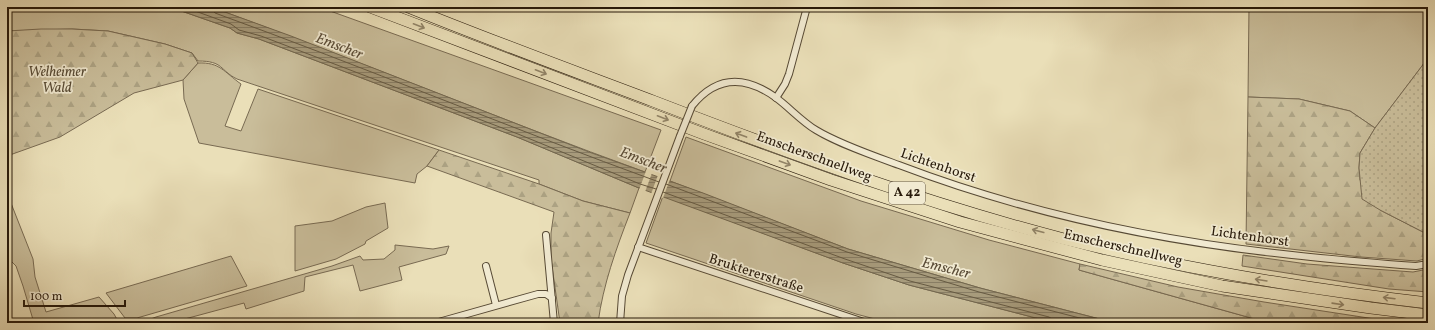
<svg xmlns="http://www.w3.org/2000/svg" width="1435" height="330" font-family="Vollkorn,serif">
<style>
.green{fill:#c9bd9a;stroke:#786a52}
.forest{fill:url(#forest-firs);stroke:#786a52}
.park{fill:url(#park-dots);stroke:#786a52}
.water{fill:url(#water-rules);stroke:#73674e}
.pier{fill:#eadfb8}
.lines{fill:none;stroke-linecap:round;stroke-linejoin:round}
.shore{stroke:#665a42;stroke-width:1}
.minor-casing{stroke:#574a35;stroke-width:8}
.motorway-casing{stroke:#261809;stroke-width:12}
.minor{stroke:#f1ead1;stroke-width:6}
.motorway{stroke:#eadfb8;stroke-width:11}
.minor-bridge-casing{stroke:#574a35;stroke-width:8;stroke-linecap:butt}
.minor-bridge{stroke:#f1ead1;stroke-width:6}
.oneway{stroke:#928569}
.labels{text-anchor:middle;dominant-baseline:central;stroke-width:3.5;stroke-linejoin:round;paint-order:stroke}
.shield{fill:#f1ead1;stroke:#635745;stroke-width:1}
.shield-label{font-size:13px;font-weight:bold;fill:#261809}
.park-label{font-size:14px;font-style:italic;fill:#574a34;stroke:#f1ead1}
.street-label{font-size:14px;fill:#261809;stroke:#f1ead1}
.water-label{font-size:15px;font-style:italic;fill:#5a4c37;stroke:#f1ead1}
</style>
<defs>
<pattern id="forest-firs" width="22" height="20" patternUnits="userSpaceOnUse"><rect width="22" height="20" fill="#c9bd9a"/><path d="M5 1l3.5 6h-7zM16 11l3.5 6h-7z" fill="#aca283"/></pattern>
<pattern id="park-dots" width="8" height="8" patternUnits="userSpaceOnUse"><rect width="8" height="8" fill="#c9bd9a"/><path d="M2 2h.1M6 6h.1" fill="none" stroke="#aca283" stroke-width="1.8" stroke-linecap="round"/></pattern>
<pattern id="water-rules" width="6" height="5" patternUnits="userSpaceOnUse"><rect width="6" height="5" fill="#a79b7c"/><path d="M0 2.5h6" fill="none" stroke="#887d64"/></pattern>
</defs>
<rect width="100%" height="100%" fill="#eadfb8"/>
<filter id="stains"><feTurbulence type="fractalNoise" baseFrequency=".005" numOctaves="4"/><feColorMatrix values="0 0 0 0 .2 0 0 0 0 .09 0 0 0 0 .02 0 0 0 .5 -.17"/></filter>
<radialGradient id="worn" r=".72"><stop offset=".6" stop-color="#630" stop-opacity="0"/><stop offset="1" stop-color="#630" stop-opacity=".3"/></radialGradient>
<!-- green -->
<g class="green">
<path d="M7,7H170L230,28L237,33L259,39L517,137L639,188L630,213L583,201L539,184V180L237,79C219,70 224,61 198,61L192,53L165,44L108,31L72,29L7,31Z"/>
<path d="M211,7H319L661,130L645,172C499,119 357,60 211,7Z"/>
<polygon points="1249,7 1428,7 1428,60 1425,62 1375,128 1350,111 1299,99 1248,97"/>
<path d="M198,63C220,62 224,72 241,84L225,126L241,131L258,89L439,150L427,166L417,174L415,183L199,143L184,99L183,80Z"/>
<polygon points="686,137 861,201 989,240 1080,264 1079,270 1269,323 1115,323 980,288 848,249 670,181"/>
<polygon points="7,193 33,259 35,277 46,312 99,297 114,314 119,323 34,323 23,286 16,266 7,257"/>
<polygon points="663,196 843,263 909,285 1055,323 890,323 856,314 646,243"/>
<polygon points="385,203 388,228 366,241 365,244 336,259 295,271 295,226 332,221 366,207"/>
<polygon points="395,245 433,249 449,246 446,254 399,267 402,280 360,291 353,265 305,277 304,291 246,309 244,303 170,323 140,323 156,317 332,266 360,256 363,260 384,259 395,250"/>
<polygon points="231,256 247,286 137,318 125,318 106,293"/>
</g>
<!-- forest -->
<g class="forest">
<polygon points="41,29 72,29 108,31 165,44 192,53 198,63 183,80 134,93 60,137 7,156 7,31"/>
<polygon points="1248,97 1299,99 1350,111 1375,128 1360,153 1359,168 1360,180 1380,210 1423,232 1428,225 1428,258 1417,261 1361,257 1246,244"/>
<path d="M439,150L539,184L583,201L630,213C616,249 603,285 598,323H560L551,259V233L554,212L427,166Z"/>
<polygon points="1243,255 1307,264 1413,272 1428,269 1428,292 1389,289 1242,266"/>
<polygon points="1080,264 1178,287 1264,302 1388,321 1412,323 1269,323 1079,270"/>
</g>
<!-- park -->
<polygon class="park" points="1428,60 1428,225 1423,232 1380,210 1362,199 1359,168 1360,153 1375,128 1425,62"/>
<!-- water -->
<polygon class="water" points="170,7 211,7 291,36 589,152 703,193 848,249 980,288 1115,323 1055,323 909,285 843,263 639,188 517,137 259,39 237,33 230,28"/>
<!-- pier -->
<g class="pier">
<polygon points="646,171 652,173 645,192 639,190"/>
<polygon points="658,175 670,179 663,198 651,194"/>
</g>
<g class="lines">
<!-- shore -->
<g class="shore">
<polyline points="184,7 231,24 239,30 261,36 518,134 640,184 656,189"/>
<path d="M212,7V10L215,13C364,67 510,128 659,182"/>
<polyline points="666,184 847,252 979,292 1099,323"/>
<polyline points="663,192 845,259 910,281 1049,317 1052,319 1053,323"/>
</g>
<defs>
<g id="minor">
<polyline points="776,98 785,84 789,74 807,7"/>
<path d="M692,106C716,76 744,75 775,97C789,107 801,121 816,130C839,144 874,156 899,165C1025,213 1158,241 1292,255C1328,259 1364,262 1401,265L1416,266L1428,264"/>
<polyline points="546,235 554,323"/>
<polyline points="638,247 867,323"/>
<polyline points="486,266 496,305"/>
<polyline points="435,323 538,294 546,294 552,298"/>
<polyline points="620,323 622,296 628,275 680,136"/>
</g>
<g id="motorway">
<polyline points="370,7 704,134 831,180 960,222 1102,260 1222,286 1371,308 1428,315"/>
<path d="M408,7C489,40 571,70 653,101C788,153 924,203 1064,239C1184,269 1305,289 1428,303"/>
</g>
</defs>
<!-- minor casing -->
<use href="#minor" class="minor-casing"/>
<!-- motorway casing -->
<use href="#motorway" class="motorway-casing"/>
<!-- minor -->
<use href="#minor" class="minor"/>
<!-- motorway -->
<use href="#motorway" class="motorway"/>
<defs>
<polyline id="minor-bridge" points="680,136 692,106"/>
</defs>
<!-- minor-bridge casing -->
<use href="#minor-bridge" class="minor-bridge-casing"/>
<!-- minor-bridge -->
<use href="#minor-bridge" class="minor-bridge"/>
</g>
<!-- one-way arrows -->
<defs><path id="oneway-shaft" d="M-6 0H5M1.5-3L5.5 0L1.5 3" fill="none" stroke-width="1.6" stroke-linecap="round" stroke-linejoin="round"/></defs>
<g class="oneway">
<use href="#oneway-shaft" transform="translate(419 26) rotate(21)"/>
<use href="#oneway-shaft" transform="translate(541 72) rotate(21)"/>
<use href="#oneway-shaft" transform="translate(663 118) rotate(21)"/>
<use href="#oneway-shaft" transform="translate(741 135) rotate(-160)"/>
<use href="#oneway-shaft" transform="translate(785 163) rotate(20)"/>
<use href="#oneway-shaft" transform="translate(1038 231) rotate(-165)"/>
<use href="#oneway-shaft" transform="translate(1261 280) rotate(-171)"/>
<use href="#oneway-shaft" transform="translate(1389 298) rotate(-173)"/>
<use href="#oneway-shaft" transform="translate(1338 304) rotate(8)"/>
</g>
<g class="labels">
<!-- shield labels -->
<rect class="shield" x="889" y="182" width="36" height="22" rx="3"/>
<g class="shield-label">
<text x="907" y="193">A 42</text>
</g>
<!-- park labels -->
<g class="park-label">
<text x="57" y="72">Welheimer<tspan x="57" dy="16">Wald</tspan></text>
</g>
<!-- street labels -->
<g class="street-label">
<text transform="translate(814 157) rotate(20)">Emscherschnellweg</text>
<text transform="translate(938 166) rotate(19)">Lichtenhorst</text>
<text transform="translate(1250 237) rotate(8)">Lichtenhorst</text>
<text transform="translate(1123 248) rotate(13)">Emscherschnellweg</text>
<text transform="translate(756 274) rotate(18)">Bruktererstraße</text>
</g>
<!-- water labels -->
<g class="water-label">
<text transform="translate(339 47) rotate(21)">Emscher</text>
<text transform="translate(643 161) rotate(21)">Emscher</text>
<text transform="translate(946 269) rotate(14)">Emscher</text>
</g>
</g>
<!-- margin -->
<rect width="1435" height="330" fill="none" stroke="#eadfb8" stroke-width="24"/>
<rect x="8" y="8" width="1419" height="314" fill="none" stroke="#261809" stroke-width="2"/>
<rect x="12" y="12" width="1411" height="306" fill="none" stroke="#261809"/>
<!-- scale -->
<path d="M24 300v6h101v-6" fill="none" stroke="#261809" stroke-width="2"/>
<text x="30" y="300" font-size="12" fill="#261809" stroke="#f1ead1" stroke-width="3" paint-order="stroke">100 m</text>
<rect width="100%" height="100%" filter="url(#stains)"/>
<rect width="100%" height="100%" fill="url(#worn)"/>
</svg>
